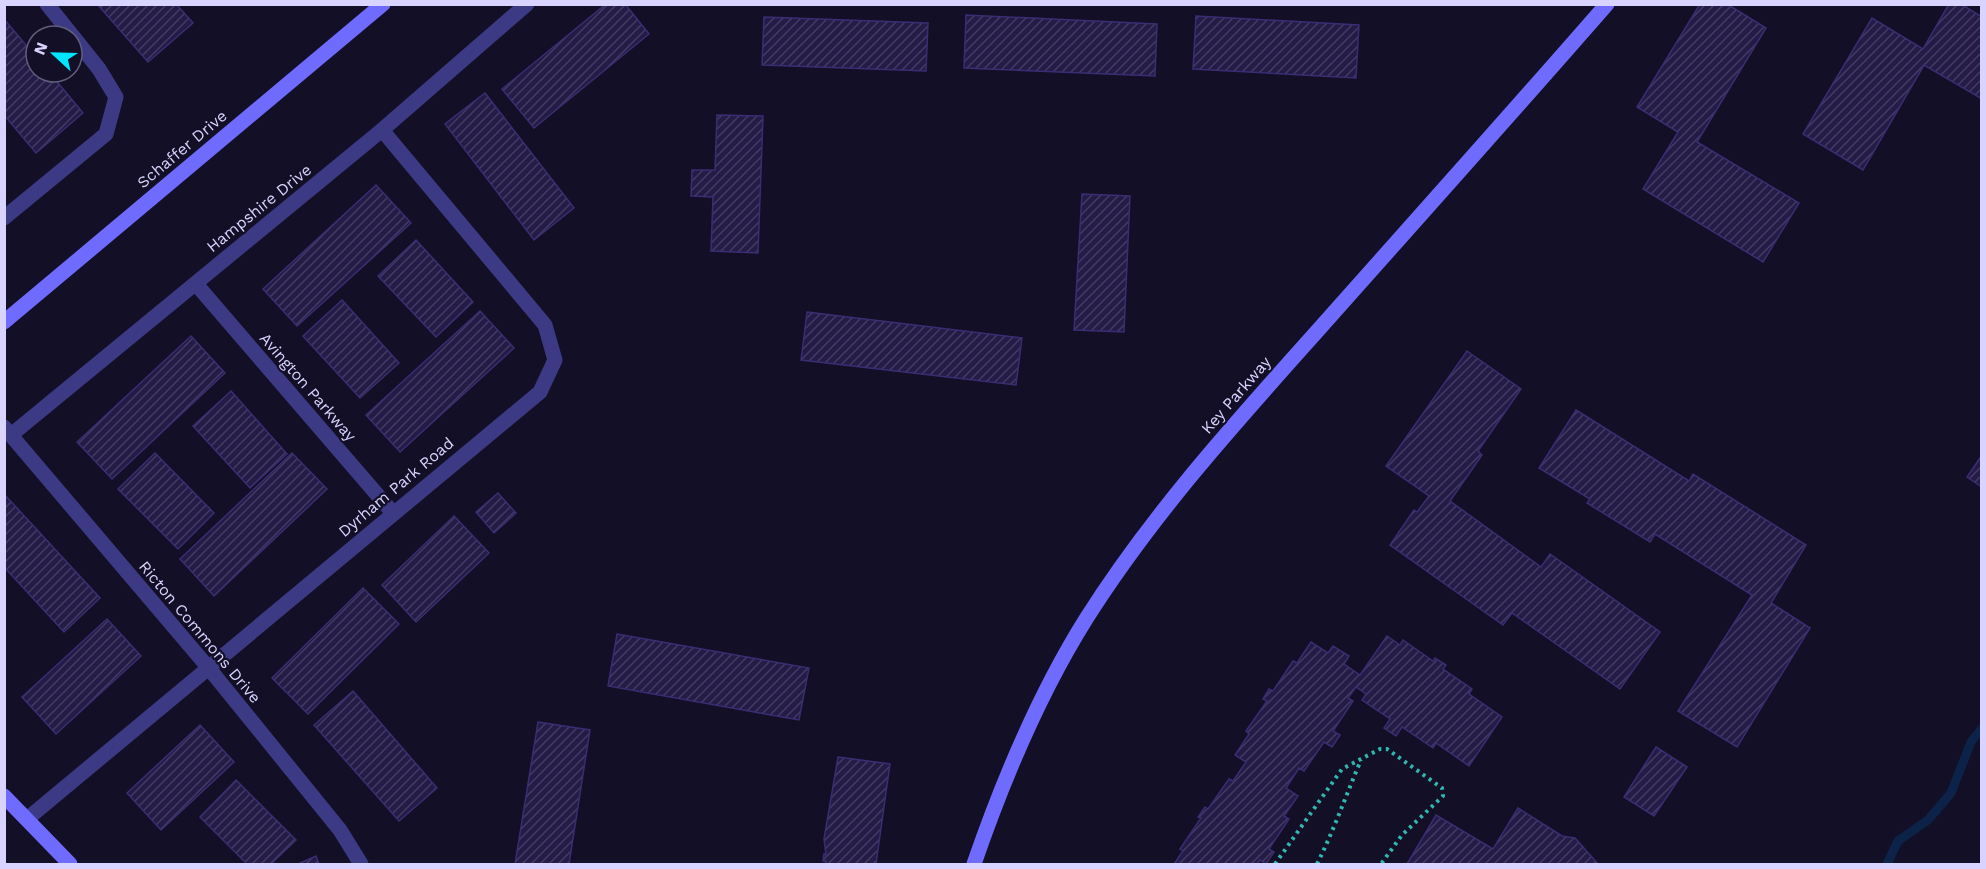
<svg xmlns="http://www.w3.org/2000/svg" width="1986" height="869" font-family="'Work Sans',sans-serif">
<style>
.lines{fill:none;stroke-linecap:round;stroke-linejoin:round}
.stream{stroke:#0c2248;stroke-width:9}
.building{fill:url(#building-hatch);stroke:#3b2d73;stroke-width:1.5}
.path{stroke:#2fb8b0;stroke-width:4;stroke-dasharray:3 4.5;stroke-linecap:butt}
.street{stroke:#3d3a85;stroke-width:15}
.secondary{stroke:#6f6bff;stroke-width:15}
.labels{text-anchor:middle;dominant-baseline:central;stroke-width:4.5;stroke-linejoin:round;paint-order:stroke}
.street-label{font-size:16px;fill:#d9d4ff;stroke:#130f26}
</style>
<defs>
<pattern id="building-hatch" width="6" height="6" patternUnits="userSpaceOnUse" patternTransform="scale(1.5)"><rect width="6" height="6" fill="#241b47"/><path d="M-1 1l2-2M0 6l6-6M5 7l2-2" fill="none" stroke="#433b63"/></pattern>
</defs>
<rect width="100%" height="100%" fill="#130f26"/>
<g class="lines">
<!-- stream -->
<polyline class="stream" points="1887,864 1898,841 1928,820 1951,793 1971,742 1982,728"/>
</g>
<!-- building -->
<g class="building">
<polygon points="97,4 176,4 193,23 148,62"/>
<polygon points="606,4 625,4 649,34 534,128 502,89"/>
<polygon points="1700,4 1727,4 1766,28 1697,142 1799,203 1763,262 1643,189 1678,132 1637,107"/>
<polygon points="1949,4 1961,4 1982,17 1982,99 1924,65 1863,170 1803,134 1872,18 1923,49"/>
<polygon points="966,15 1157,24 1155,76 964,68"/>
<polygon points="1196,16 1359,25 1356,78 1193,69"/>
<polygon points="764,17 928,23 926,71 762,65"/>
<polygon points="4,19 36,57 36,72 49,72 83,113 36,153 4,115"/>
<polygon points="485,93 574,208 534,240 445,124"/>
<polygon points="717,115 763,116 758,253 711,251 713,197 691,196 692,170 715,170"/>
<polygon points="376,185 411,223 297,326 263,289"/>
<polygon points="1082,194 1130,196 1124,332 1074,330"/>
<polygon points="416,240 473,302 436,337 378,276"/>
<polygon points="342,300 399,363 360,398 303,336"/>
<polygon points="480,311 514,348 400,452 366,415"/>
<polygon points="807,312 1022,338 1016,385 801,360"/>
<polygon points="191,336 225,373 112,479 77,442"/>
<polygon points="1467,351 1521,389 1478,451 1482,455 1450,501 1541,567 1550,554 1660,632 1620,689 1512,613 1503,625 1390,545 1414,510 1417,512 1429,496 1386,466"/>
<polygon points="231,391 287,454 250,488 193,426"/>
<polygon points="1576,410 1689,481 1693,474 1806,545 1771,603 1810,628 1737,747 1678,711 1752,595 1655,534 1650,542 1587,503 1590,499 1539,468"/>
<polygon points="155,453 214,513 178,549 118,489"/>
<polygon points="292,453 327,489 214,596 180,559"/>
<polygon points="1982,455 1982,487 1967,477"/>
<polygon points="498,493 516,513 494,533 476,512"/>
<polygon points="4,494 100,598 64,632 4,567"/>
<polygon points="454,516 489,553 416,622 382,585"/>
<polygon points="363,588 399,624 308,714 272,678"/>
<polygon points="107,619 141,656 56,734 22,697"/>
<polygon points="617,634 809,668 799,720 608,686"/>
<polygon points="1387,636 1400,645 1403,640 1433,661 1435,658 1446,665 1443,669 1472,689 1469,694 1502,717 1469,766 1436,743 1433,748 1402,727 1396,736 1384,728 1390,719 1362,700 1366,694 1356,687 1348,698 1353,701 1333,731 1340,735 1332,747 1324,742 1304,771 1299,768 1286,788 1298,796 1284,816 1289,819 1269,849 1274,852 1266,864 1260,860 1257,864 1174,864 1183,851 1180,849 1201,818 1198,817 1205,807 1208,809 1229,779 1233,781 1246,762 1235,755 1249,734 1246,731 1267,701 1263,699 1269,689 1273,691 1293,661 1297,663 1311,642 1328,653 1333,646 1349,656 1344,664 1360,675"/>
<polygon points="353,691 437,788 399,821 314,725"/>
<polygon points="538,722 590,730 569,864 515,864"/>
<polygon points="200,725 234,762 161,830 127,793"/>
<polygon points="1656,747 1687,767 1654,816 1624,797"/>
<polygon points="838,757 890,764 876,864 825,864 826,861 823,861 824,854 826,855 824,839"/>
<polygon points="236,780 296,840 271,864 247,864 200,817"/>
<polygon points="1518,808 1562,836 1575,838 1598,864 1407,864 1436,815 1493,849"/>
<polygon points="316,856 319,864 298,864"/>
</g>
<g class="lines">
<!-- path -->
<g class="path">
<polyline points="1275,864 1342,769 1380,749 1387,749 1442,788 1443,796 1402,835 1381,864"/>
<path d="M1317,864C1334,830 1346,795 1361,760"/>
</g>
<!-- street -->
<g class="street">
<polyline points="4,218 106,134 116,97 99,69 47,4"/>
<polyline points="196,284 393,513"/>
<polyline points="4,427 207,666 340,830 361,864"/>
<polyline points="11,435 382,130 527,4"/>
<polyline points="27,819 540,392 555,360 545,325 382,130"/>
</g>
<!-- secondary -->
<g class="secondary">
<polyline points="4,322 383,4"/>
<polyline points="4,796 70,864"/>
<path d="M974,864C1003,780 1039,694 1086,619C1153,513 1237,421 1320,328C1416,220 1512,113 1607,4"/>
</g>
</g>
<g class="labels">
<!-- street labels -->
<g class="street-label">
<text transform="translate(182 149) rotate(-40)">Schaffer Drive</text>
<text transform="translate(259 208) rotate(-39)">Hampshire Drive</text>
<text transform="translate(308 387) rotate(49)">Avington Parkway</text>
<text transform="translate(1236 395) rotate(-49)">Key Parkway</text>
<text transform="translate(396 487) rotate(-40)">Dyrham Park Road</text>
<text transform="translate(200 632) rotate(50)">Ricton Commons Drive</text>
</g>
</g>
<!-- border -->
<rect width="1986" height="869" fill="none" stroke="#d9d4ff" stroke-width="12"/>
<!-- north arrow -->
<g transform="translate(54 54) rotate(292)"><circle r="28" fill="#130f26" stroke="#625e7d" stroke-width="1.5"/>
<path d="M0-4.5L10 22L0 15L-10 22Z" fill="#00e5ff"/>
<text y="-9" font-size="16" font-weight="bold" text-anchor="middle" fill="#d9d4ff">N</text>
</g>
</svg>
